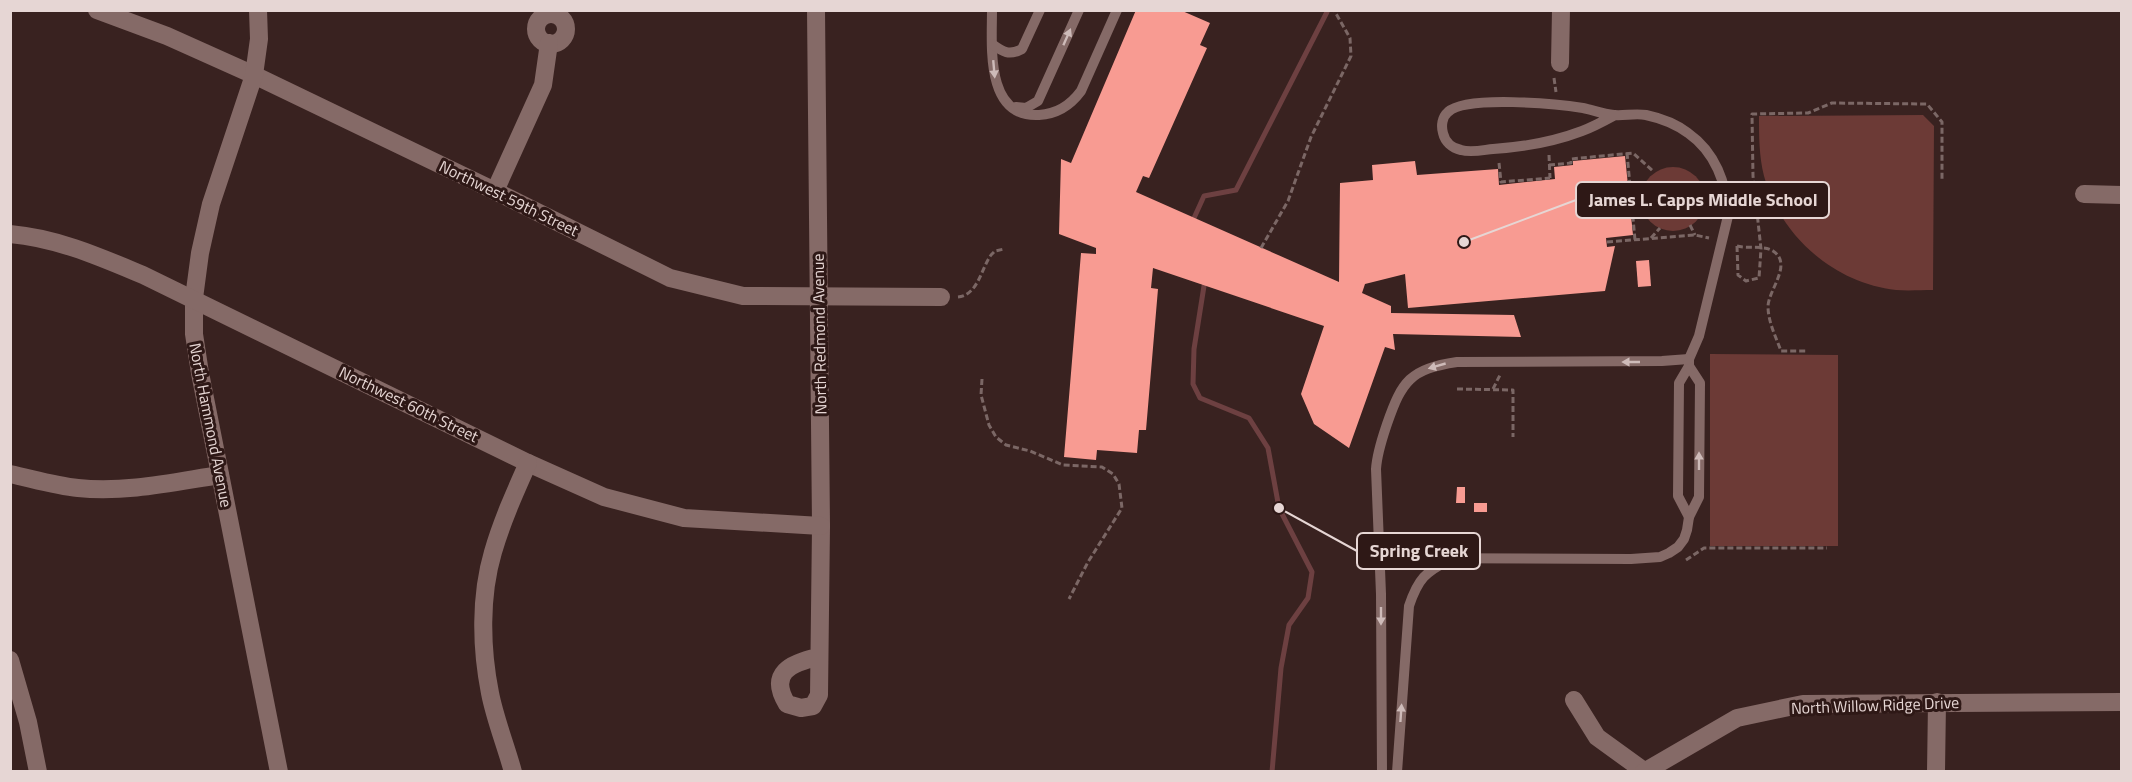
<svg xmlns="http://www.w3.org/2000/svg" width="2132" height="782" font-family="'Titillium Web',sans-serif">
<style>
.green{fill:#6c3a36}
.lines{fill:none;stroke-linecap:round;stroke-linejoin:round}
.stream{stroke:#6d4041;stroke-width:5}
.building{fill:#f89b92}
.path{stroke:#7b6765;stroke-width:3;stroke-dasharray:6 3;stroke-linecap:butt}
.service{stroke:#856a67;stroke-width:10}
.minor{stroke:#856a67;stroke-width:18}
.oneway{fill:#cebbb9}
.labels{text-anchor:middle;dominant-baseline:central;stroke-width:6;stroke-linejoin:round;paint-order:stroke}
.street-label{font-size:16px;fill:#e6d6d4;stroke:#2e1816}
.leader{fill:none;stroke:#e6d6d4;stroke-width:2}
.callout-dot{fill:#e6d6d4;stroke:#2e1816;stroke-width:2}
.callout{fill:#2e1816;stroke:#e6d6d4;stroke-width:2}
.callout-label{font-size:18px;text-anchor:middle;font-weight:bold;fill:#e6d6d4}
</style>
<rect width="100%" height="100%" fill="#392220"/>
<!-- green -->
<g class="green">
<path d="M1923,115L1934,126L1933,290C1921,290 1908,291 1896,290C1834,283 1780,236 1764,176C1759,156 1759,136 1759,116Z"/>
<circle cx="1673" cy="199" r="32"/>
<polygon points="1710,354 1838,355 1838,546 1710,546"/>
</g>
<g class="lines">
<!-- stream -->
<g class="stream">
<polyline points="1194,218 1204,196 1236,190 1327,12"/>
<polyline points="1204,286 1194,349 1193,384 1200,398 1249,418 1268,448 1279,508 1312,572 1308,598 1289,625 1281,668 1272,772"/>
</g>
</g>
<!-- building -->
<g class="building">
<polygon points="1136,10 1180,10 1210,23 1200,45 1207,48 1149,178 1143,176 1136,192 1339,282 1340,183 1373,180 1372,165 1415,161 1417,175 1498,169 1499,185 1555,179 1554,167 1573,165 1573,161 1625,156 1633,235 1606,238 1607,247 1615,246 1605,291 1408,308 1405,274 1365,284 1362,293 1391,306 1391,313 1514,315 1521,337 1393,334 1395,350 1385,347 1349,448 1314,424 1301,394 1324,326 1153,268 1151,288 1158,289 1146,430 1139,430 1137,453 1097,450 1096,460 1064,457 1081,253 1096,254 1096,248 1059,234 1061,159 1071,163"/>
<polygon points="1649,260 1651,286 1638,287 1636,261"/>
<polygon points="1457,487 1465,487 1465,503 1456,503"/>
<rect x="1474" y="503" width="13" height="9"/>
</g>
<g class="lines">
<!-- path -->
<g class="path">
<polyline points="1554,78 1556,92"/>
<polyline points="1627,153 1635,240"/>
<polyline points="1549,155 1550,178"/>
<polyline points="1499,163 1501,182 1550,178"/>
<polyline points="1549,165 1571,163 1571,159 1633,153 1654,172"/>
<polyline points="1690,225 1695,235"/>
<polyline points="1651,238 1660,228"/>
<polyline points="1607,242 1695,235 1709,238"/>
<polyline points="1737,246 1738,275 1746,281 1759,278 1761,249 1753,176 1752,114 1808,113 1832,103 1927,104 1942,122 1942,180"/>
<path d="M1737,246C1748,249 1764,245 1773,251C1793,264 1769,289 1768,306C1768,322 1776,337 1781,351H1808"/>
<polyline points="1261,248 1288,201 1311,137 1351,56 1350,38 1334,10"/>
<path d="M958,297C978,295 981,269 991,255L995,251L1004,249"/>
<polyline points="982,379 981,395 989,425 996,437 1006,445 1030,451 1063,465 1102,467 1113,474 1119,484 1122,508 1088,562 1069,599"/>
<polyline points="1457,389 1513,390 1513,437"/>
<polyline points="1493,389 1500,375"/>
<polyline points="1686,560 1704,548 1827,548"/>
</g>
<!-- service -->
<g class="service">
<path d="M992,10C992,46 985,118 1039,115C1057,114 1070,106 1081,91L1117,10"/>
<path d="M992,44C1003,52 1009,56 1022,49L1040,10"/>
<polyline points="1016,107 1026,108 1038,101 1079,10"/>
<path d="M1615,115C1604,121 1593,127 1582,131C1553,142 1524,147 1493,149C1483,150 1471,153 1461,150C1452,148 1445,142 1443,133C1441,126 1442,117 1448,112C1466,95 1558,104 1583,108C1593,110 1603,114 1614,115C1624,116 1635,113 1646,115C1660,118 1676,124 1688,133C1715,152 1727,183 1728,216L1699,336L1689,359V366L1679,383L1678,496L1689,517"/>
<polyline points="1380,558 1631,559 1660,557 1669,553 1678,547 1684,539 1687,530 1689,517 1699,497 1700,383 1689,366"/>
<path d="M1382,772L1381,594L1376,469C1377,453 1382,439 1387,424C1402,381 1410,369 1457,362L1662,361L1689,359"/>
<path d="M1397,772L1409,606C1418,579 1425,572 1451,559"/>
</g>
<!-- minor -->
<g class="minor">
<polyline points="97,10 167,36 254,75 495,191 670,278 743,296 941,297"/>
<polyline points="258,10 259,39 254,75 211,204 200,253 194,298 194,334 200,373 279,772"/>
<path d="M816,10L821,526L819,695L813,706L801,708L787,704C768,673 791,663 818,657"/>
<circle cx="551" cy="29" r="15"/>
<polyline points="1560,63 1561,10"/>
<polyline points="495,191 543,85 549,43"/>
<polyline points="2084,194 2122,195"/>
<path d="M10,234C57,238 100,257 143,275L528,463L604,497L684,518L821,526"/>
<path d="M10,474C33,479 56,486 78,488C126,493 174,482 220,475"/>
<polyline points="10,660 28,722 38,772"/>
<polyline points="1574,700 1597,737 1644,771"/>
<path d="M513,772C506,746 495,719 490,693C481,648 480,596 493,552C502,521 515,492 528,463"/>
<polyline points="1644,772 1737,718 1803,704 2122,702"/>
<polyline points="1936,772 1937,702"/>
</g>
</g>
<!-- one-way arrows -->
<defs><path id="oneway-solid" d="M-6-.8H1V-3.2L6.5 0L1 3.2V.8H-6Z" transform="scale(1.5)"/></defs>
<g class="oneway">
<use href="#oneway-solid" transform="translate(1067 37) rotate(-66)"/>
<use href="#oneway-solid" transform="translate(994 69) rotate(85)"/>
<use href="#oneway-solid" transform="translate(1631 362) rotate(180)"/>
<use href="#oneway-solid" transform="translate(1437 366) rotate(164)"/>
<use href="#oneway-solid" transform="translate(1699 461) rotate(-90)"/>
<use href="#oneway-solid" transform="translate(1381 616) rotate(90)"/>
<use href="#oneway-solid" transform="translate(1401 713) rotate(-86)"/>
</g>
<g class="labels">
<!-- street labels -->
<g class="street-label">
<text transform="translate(509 198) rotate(26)">Northwest 59th Street</text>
<text transform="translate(819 334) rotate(-91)">North Redmond Avenue</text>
<text transform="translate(409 404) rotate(26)">Northwest 60th Street</text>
<text transform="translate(211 425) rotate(79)">North Hammond Avenue</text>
<text transform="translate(1875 705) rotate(-2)">North Willow Ridge Drive</text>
</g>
</g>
<!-- callouts -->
<path class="leader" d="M1464 242L1576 200M1279 508L1357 551"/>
<g class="callout-dot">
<circle cx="1464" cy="242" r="6"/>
<circle cx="1279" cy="508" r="6"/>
</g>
<g class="callout">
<rect x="1576" y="182" width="253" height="36" rx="6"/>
<rect x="1357" y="533" width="123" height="36" rx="6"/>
</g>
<g class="callout-label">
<text x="1703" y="206">James L. Capps Middle School</text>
<text x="1419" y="557">Spring Creek</text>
</g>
<!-- border -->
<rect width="2132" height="782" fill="none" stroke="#e6d6d4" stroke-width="24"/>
</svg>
